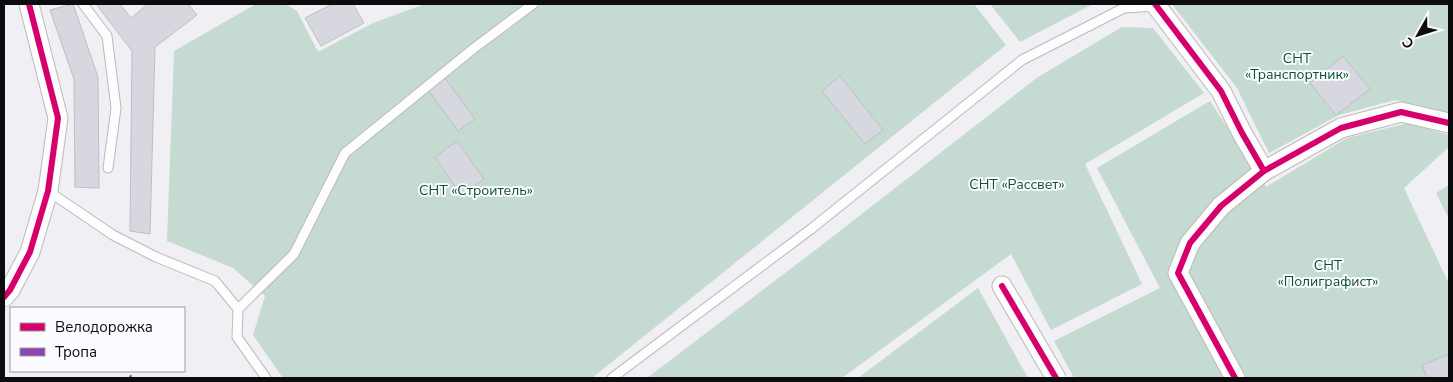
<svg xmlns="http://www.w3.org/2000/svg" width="1453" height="382" font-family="'Nunito Sans',sans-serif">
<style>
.green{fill:#c5dad0}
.building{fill:#d7d7e0;stroke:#bfbfc2}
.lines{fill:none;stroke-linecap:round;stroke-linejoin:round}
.service-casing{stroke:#bababe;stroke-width:11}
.minor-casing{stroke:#bababe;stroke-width:21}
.service{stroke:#fdfdfd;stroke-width:9}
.minor{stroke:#fdfdfd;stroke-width:19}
.quiet{stroke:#8e44ad;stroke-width:5;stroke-dasharray:10 5;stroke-linecap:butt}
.cycleway-casing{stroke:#fbfbff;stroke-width:9}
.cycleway{stroke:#d6006c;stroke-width:6}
.labels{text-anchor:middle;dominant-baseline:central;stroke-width:4;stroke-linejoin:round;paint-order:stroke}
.park-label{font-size:14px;fill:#0a5335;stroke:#fbfbff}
</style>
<rect width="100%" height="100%" fill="#efeff4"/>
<!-- green -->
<g class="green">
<polygon points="256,4 286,4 297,11 318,52 373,23 425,4 974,4 1006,45 592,378 283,378 253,335 265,296 233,268 167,241 174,51"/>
<polygon points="990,4 1093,4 1020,42"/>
<polygon points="1172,4 1449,4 1449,113 1395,100 1339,115 1269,153 1237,88"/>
<polygon points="1122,27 1153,28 1204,93 1085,164 1142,284 1051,330 1011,254 842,378 647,378 818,248 1038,77"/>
<polygon points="1210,101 1266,187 1347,138 1408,123 1449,135 1449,147 1404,188 1449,284 1449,378 1074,378 1054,341 1160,288 1097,168"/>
<polygon points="1449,185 1449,219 1436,193"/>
<polygon points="978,288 1028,378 858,378"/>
</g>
<!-- building -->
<g class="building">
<polygon points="73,4 98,77 99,188 75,187 74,79 50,10"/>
<polygon points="96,4 120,4 131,18 148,4 191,4 189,5 197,15 155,47 150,234 130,231 132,51"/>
<polygon points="332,4 353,4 364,23 321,46 305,18"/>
<polygon points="1343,56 1370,89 1336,115 1310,83"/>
<polygon points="840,76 883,130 865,144 822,91"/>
<polygon points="445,78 475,119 458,131 428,90"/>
<polygon points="457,141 484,179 461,195 435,157"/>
<polygon points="1449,354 1449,378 1427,378 1422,365"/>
</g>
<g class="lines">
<defs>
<g id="service">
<polyline points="83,4 107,36 116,108 108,168"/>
<polyline points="48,191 113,235 156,257 215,281 238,309 237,337 266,378"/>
<polyline points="238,309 294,254 345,153 473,49 533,4"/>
<polyline points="612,378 811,229 1022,60 1124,8 1156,6"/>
</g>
<g id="minor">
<polyline points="1155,4 1221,91 1242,133 1264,171 1221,206 1190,243 1178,273 1235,378"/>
<polyline points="1264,171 1341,128 1401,112 1449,123"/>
<polyline points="1002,286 1056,378"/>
<polyline points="4,297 10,290 30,252 48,191 58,118 29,4"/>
</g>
</defs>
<!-- service casing -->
<use href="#service" class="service-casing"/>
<!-- minor casing -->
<use href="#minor" class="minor-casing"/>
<!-- service -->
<use href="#service" class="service"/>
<!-- minor -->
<use href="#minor" class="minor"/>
<!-- quiet -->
<polyline class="quiet" points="129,377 131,378"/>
<defs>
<g id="cycleway">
<polyline points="1155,4 1221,91 1242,133 1264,171 1221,206 1190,243 1178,273 1235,378"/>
<polyline points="1264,171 1341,128 1401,112 1449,123"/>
<polyline points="1002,286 1056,378"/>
<polyline points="4,297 10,290 30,252 48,191 58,118 29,4"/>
</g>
</defs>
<!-- cycleway casing -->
<use href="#cycleway" class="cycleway-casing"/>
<!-- cycleway -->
<use href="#cycleway" class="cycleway"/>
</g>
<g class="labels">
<!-- park labels -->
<g class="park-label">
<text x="1297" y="58">СНТ<tspan x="1297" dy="16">«Транспортник»</tspan></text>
<text x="1017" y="184">СНТ «Рассвет»</text>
<text x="476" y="190">СНТ «Строитель»</text>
<text x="1328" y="265">СНТ<tspan x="1328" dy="16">«Полиграфист»</tspan></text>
</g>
</g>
<!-- border -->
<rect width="1453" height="382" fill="none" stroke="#0c0c0f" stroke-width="10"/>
<!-- legend -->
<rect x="10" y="307" width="175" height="65" fill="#fbfbff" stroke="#9b9b9f"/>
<rect x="20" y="323" width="25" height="8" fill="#d6006c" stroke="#9b9b9f"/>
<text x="55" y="332" font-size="15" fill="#0c0c0f">Велодорожка</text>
<rect x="20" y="348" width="25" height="8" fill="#8e44ad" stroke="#9b9b9f"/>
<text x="55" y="357" font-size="15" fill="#0c0c0f">Тропа</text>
<!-- north arrow -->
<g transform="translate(1418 35) rotate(231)" stroke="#fbfbff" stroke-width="4" paint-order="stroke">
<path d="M0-4L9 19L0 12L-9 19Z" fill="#0c0c0f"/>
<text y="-8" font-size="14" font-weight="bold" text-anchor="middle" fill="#0c0c0f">С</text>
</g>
</svg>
